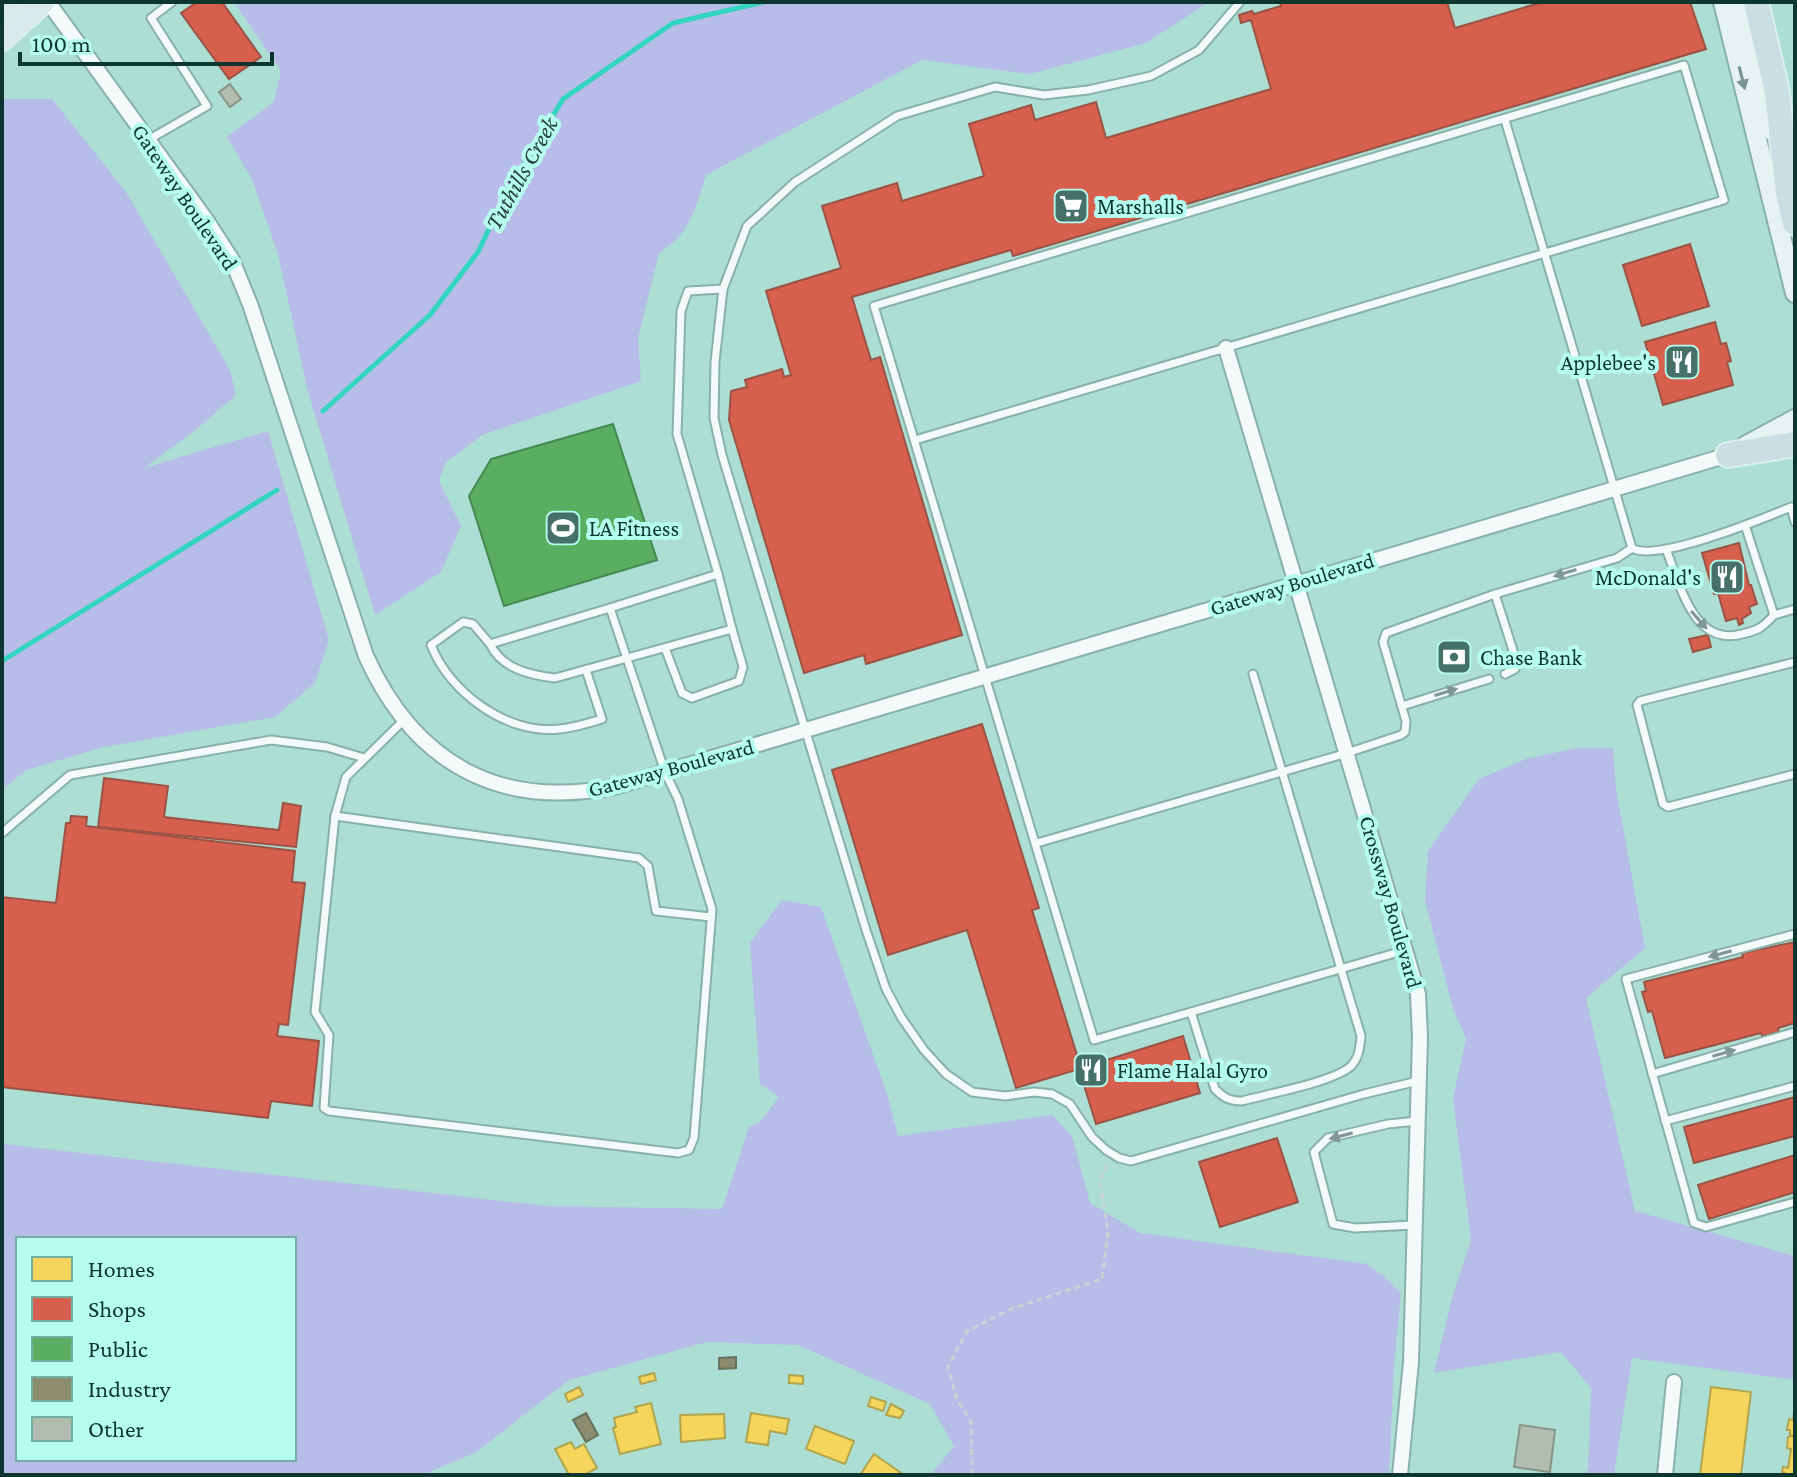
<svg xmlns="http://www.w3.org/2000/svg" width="1797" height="1477" font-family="'Crimson Pro',serif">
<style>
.green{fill:#b8bce9;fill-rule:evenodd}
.homes{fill:#f6d55c;stroke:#b0a54e;stroke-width:2}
.shops{fill:#d6604d;stroke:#9a5344;stroke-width:2}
.public{fill:#5aae61;stroke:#438a52;stroke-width:2}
.industry{fill:#8c8c6e;stroke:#66725b;stroke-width:2}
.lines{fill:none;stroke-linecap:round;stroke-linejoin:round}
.stream{stroke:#34d5c0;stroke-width:5}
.building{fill:#b2bdaf;stroke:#889486;stroke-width:2}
.lane-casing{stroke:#88b1a9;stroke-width:11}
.street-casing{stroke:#88b1a9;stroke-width:18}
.secondary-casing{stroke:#88b1a9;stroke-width:22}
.primary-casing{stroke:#daf0ec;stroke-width:26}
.highway-casing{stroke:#daf0ec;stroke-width:28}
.path{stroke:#c6d6d3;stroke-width:3;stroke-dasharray:6 4;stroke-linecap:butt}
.lane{stroke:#f3faf9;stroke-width:7}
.street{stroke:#f3faf9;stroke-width:14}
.secondary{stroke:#e7f2f3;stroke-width:18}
.primary{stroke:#dbe9ed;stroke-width:22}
.highway{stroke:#cbdee4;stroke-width:24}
.oneway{fill:#7a9491}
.oneway2{fill:#809894}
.labels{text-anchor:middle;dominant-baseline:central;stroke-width:8;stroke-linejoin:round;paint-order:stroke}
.street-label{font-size:22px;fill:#0d362f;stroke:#b5fdee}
.poi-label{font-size:22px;fill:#0d362f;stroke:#b5fdee;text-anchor:start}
.water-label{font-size:24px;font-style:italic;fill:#27413c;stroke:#b5fdee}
</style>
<rect width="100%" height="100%" fill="#acded4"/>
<!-- green -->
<g class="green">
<path d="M234,2H1209L1146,43L1030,74L922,60L706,175C694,211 692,231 659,253L638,338L641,381L482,435L445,463L439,481L461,526L441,572L375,615L307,388L278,254L252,179L227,137L274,102L281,71Z"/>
<polygon points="2,99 52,99 126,192 230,370 236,395 198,428 144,468 268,431 329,640 315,683 275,717 104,747 26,770 2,790"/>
<polygon points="1576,748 1613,748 1616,789 1645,948 1586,998 1635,1211 1795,1256 1795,1380 1632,1358 1614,1475 1584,1475 1588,1469 1591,1388 1561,1352 1434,1373 1452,1298 1471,1240 1453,1098 1466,1038 1453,1009 1425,901 1428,851 1479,779 1526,759"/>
<path d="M782,900L821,907L888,1097L898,1136L1052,1115L1072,1136L1090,1203L1140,1233L1367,1264L1385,1277L1401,1293L1394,1366L1389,1475H931L954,1446L930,1404L798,1345L707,1342L569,1380L475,1453L422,1475H2V1144L547,1206L722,1209L749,1127L761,1121L779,1097L760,1084L750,943ZM294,1239V1459H18V1239Z"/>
</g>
<!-- homes -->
<g class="homes">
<polygon points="654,1373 656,1380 641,1384 639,1377"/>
<polygon points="789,1375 803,1376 803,1384 789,1383"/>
<polygon points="579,1387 583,1395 568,1402 565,1394"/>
<polygon points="1711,1387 1751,1392 1741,1475 1700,1475"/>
<polygon points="871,1397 886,1402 883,1411 868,1406"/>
<polygon points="651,1403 661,1444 620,1454 613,1428 616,1427 614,1418 637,1412 635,1407"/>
<polygon points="1795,1403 1795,1475 1789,1475 1782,1472 1783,1467 1788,1468 1791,1449 1787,1448 1788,1437 1793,1436 1790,1435 1790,1430 1787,1430 1789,1419 1793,1420"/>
<polygon points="891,1404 904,1411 900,1418 886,1415"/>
<polygon points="751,1413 789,1419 786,1434 770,1431 768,1445 746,1442"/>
<polygon points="724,1414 725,1438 681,1442 680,1415"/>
<polygon points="815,1426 854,1441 845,1464 806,1449"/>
<polygon points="571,1442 575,1449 584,1444 597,1468 584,1475 569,1475 555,1449"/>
<polygon points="874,1454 904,1475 860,1475"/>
</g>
<!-- shops -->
<g class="shops">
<polygon points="197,2 222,2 261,57 229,79 181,13"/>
<polygon points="1280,2 1447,2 1455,28 1543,2 1690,2 1706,49 1013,256 1011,250 852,297 871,360 880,357 962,635 866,664 864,655 804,673 729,420 731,391 747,387 745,380 782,369 784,377 791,375 766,291 841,268 822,206 897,183 902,201 984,176 969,124 1031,105 1035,120 1096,102 1106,138 1271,89 1251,20 1241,23 1239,15 1252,11 1254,14 1281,6"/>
<polygon points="1690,244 1709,306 1642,326 1623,265"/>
<polygon points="1715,322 1721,344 1726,343 1731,361 1727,362 1733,385 1663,405 1645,342"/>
<polygon points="1739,543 1749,585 1751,585 1757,604 1749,607 1751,613 1742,619 1743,623 1739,625 1737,618 1726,621 1718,593 1714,594 1702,553"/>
<polygon points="1708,635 1711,647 1693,652 1689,639"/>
<polygon points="982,724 1039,908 1032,910 1081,1068 1183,1036 1200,1093 1096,1124 1079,1069 1016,1088 967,930 888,955 832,770"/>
<polygon points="104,778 168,786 164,817 279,830 283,803 301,806 296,847 98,827"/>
<polygon points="71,816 87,817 86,826 295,851 292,882 305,883 288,1025 279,1024 277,1036 319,1041 312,1106 271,1101 268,1118 2,1087 2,897 56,903 66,823 70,823"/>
<polygon points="1795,942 1795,1023 1778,1028 1779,1032 1762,1036 1761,1033 1665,1058 1652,1011 1648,1012 1642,992 1646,991 1644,982 1743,957 1742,953"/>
<polygon points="1795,1097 1795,1136 1694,1163 1684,1127"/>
<polygon points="1277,1138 1298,1202 1220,1227 1199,1162"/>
<polygon points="1795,1155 1795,1192 1709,1219 1698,1185"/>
</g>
<!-- public -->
<polygon class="public" points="613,424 657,560 504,606 469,496 491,459"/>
<!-- industry -->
<g class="industry">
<polygon points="736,1357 736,1368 719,1369 719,1358"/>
<polygon points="586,1413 598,1435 586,1442 573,1420"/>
</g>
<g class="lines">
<!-- stream -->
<g class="stream">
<polyline points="323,411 430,315 478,252 504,197 563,99 673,23 764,2"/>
<polyline points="2,661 277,490"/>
</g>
</g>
<!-- building -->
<g class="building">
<polygon points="230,84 241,99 230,107 219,92"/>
<polygon points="1520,1425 1555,1430 1550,1472 1514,1467"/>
</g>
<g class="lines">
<defs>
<g id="lane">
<path d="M1505,120L1632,548C1655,563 1762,519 1791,507L1795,522"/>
<polyline points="148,140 207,106 151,18 172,2"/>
<polyline points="723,289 715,362 714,418 722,455 866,930 886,989 901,1017 924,1050 946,1074 972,1092 1005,1096 1034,1092 1052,1094 1070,1104 1092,1137 1106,1150 1119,1158 1131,1161 1364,1094 1418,1081"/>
<polyline points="915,440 1724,200 1684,65 874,306 1094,1040 1406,950"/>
<path d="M1666,549C1680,584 1693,647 1742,634C1759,630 1762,628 1774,615L1745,525"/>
<polyline points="1495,594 1517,663 1515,669 1505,674"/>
<path d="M610,608L490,644C502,669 530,675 555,678L732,629L718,574"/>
<polyline points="1774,615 1795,609"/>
<path d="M490,644L473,624L463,622L431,645C449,692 507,735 559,729C574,728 588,723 602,719L586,670"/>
<polyline points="665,648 682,693 692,698 739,681 743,667 732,629"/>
<polyline points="1795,662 1640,701 1637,705 1663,804 1668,807 1795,774"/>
<polyline points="1402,706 1489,679"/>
<polyline points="403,721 346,777 335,816 315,1012 329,1035 324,1108 329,1111 678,1153 689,1150 694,1138 712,909 678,799 665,772 610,608 718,574 677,434 681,311 688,291 723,289 747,226 795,182 897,116 995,87 1044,95 1088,90 1151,76 1199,50 1240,2"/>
<polyline points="335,816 639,858 648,866 656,911 711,917"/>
<polyline points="2,833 70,775 271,740 327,747 364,758"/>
<polyline points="1037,843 1347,753 1401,735 1405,732 1406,721 1383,642 1386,633 1495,594 1617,558 1632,548"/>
<polyline points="1795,934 1626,979 1694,1223 1706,1227 1795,1202"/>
<path d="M1191,1012L1215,1089C1224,1098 1230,1101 1242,1101C1267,1094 1334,1082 1351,1066C1359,1058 1360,1047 1361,1036L1253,674"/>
<polyline points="1652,1074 1795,1032"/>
<polyline points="1665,1121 1795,1086"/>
<polyline points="1414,1225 1355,1228 1333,1224 1314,1152 1328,1138 1388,1124 1417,1121"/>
</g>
<g id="street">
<path d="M48,2L207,221L232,260L250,304L366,656C415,764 500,811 618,786L1728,455"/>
<polyline points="1226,348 1418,994 1420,1037 1411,1362 1400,1475"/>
<polyline points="1665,1475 1674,1382"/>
</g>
<g id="secondary">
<polyline points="1723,2 1795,293"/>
<polyline points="1741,2 1772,131"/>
<polyline points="1745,446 1795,419"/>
</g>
<g id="primary">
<polyline points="2,5 9,2"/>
<polyline points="2,39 43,2"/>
</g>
<g id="highway">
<polyline points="1756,2 1777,92 1788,193 1795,223"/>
<polyline points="1728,455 1795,444"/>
</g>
</defs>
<!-- lane casing -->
<use href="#lane" class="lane-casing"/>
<!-- street casing -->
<use href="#street" class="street-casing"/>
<!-- secondary casing -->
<use href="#secondary" class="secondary-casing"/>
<!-- primary casing -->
<use href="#primary" class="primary-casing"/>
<!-- highway casing -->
<use href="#highway" class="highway-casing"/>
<!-- path -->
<polyline class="path" points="972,1475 971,1422 957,1399 948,1367 967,1331 1011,1309 1102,1279 1108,1232 1100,1181 1107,1164"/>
<!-- lane -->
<use href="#lane" class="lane"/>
<!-- street -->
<use href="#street" class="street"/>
<!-- secondary -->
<use href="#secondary" class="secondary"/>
<!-- primary -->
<use href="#primary" class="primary"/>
<!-- highway -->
<use href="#highway" class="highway"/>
</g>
<!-- one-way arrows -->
<defs><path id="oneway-solid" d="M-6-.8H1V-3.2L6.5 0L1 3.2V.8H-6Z" transform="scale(2)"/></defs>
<use class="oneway" href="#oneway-solid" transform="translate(1742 78) rotate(76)"/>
<g class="oneway2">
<use href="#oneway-solid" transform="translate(1565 573) rotate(163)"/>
<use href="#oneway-solid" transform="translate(1699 620) rotate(49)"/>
<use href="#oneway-solid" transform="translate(1446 692) rotate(-17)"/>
<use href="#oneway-solid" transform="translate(1720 954) rotate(165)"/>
<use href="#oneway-solid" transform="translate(1724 1053) rotate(-16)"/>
<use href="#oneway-solid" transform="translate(1341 1136) rotate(165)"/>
</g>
<!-- icons -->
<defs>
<symbol id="supermarket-square" viewBox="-11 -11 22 22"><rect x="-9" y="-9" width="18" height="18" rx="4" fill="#457169" stroke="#b5fdee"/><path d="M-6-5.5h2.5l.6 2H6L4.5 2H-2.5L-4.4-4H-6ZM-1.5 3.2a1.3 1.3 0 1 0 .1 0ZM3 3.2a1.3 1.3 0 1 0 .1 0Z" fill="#fff"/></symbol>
<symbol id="restaurant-square" viewBox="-11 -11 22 22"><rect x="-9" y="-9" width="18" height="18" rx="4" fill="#457169" stroke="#b5fdee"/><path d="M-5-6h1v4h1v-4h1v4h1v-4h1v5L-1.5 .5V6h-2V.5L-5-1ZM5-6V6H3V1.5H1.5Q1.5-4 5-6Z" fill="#fff"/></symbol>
<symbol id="stadium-square" viewBox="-11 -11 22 22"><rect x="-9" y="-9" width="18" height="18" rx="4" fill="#457169" stroke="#b5fdee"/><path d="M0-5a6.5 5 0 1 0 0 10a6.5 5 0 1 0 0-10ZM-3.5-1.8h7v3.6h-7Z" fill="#fff"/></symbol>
<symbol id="bank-square" viewBox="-11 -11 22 22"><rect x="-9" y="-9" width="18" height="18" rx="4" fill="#457169" stroke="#b5fdee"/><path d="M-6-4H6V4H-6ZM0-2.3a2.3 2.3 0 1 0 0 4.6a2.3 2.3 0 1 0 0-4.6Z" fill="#fff"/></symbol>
</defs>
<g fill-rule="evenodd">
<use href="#supermarket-square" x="1051" y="186" width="40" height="40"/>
<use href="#restaurant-square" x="1662" y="342" width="40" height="40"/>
<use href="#stadium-square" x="543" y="508" width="40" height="40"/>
<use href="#restaurant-square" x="1707" y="557" width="40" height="40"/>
<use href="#bank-square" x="1434" y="637" width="40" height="40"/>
<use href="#restaurant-square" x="1071" y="1050" width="40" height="40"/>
</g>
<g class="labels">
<!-- street labels -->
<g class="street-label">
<text transform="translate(185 197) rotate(56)">Gateway Boulevard</text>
<text transform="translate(1292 584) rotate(-17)">Gateway Boulevard</text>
<text transform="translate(671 768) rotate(-15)">Gateway Boulevard</text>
<text transform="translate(1391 902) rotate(74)">Crossway Boulevard</text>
</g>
<!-- poi labels -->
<g class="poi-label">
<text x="1097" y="206">Marshalls</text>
<text x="1656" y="362" text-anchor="end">Applebee's</text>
<text x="589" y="528">LA Fitness</text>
<text x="1701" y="577" text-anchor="end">McDonald's</text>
<text x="1480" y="657">Chase Bank</text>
<text x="1117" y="1070">Flame Halal Gyro</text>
</g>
<!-- water labels -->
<g class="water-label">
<text transform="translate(521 173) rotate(-61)">Tuthills Creek</text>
</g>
</g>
<!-- border -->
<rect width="1797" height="1477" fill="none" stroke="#0d362f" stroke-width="8"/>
<!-- legend -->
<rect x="16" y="1237" width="280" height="224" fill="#b5fdee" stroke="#72ada2" stroke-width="2"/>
<rect x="32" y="1257" width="40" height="24" fill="#f6d55c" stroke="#72ada2" stroke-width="2"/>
<text x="88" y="1277" font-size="24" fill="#0d362f">Homes</text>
<rect x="32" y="1297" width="40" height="24" fill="#d6604d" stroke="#72ada2" stroke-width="2"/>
<text x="88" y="1317" font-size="24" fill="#0d362f">Shops</text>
<rect x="32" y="1337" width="40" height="24" fill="#5aae61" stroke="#72ada2" stroke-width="2"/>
<text x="88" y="1357" font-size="24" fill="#0d362f">Public</text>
<rect x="32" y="1377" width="40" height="24" fill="#8c8c6e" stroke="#72ada2" stroke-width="2"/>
<text x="88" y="1397" font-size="24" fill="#0d362f">Industry</text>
<rect x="32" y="1417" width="40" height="24" fill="#b2bdaf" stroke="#72ada2" stroke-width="2"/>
<text x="88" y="1437" font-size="24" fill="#0d362f">Other</text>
<!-- scale -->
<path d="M20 52v12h252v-12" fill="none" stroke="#0d362f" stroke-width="4"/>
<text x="32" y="52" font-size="24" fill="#0d362f" stroke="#b5fdee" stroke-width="6" paint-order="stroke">100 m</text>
</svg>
